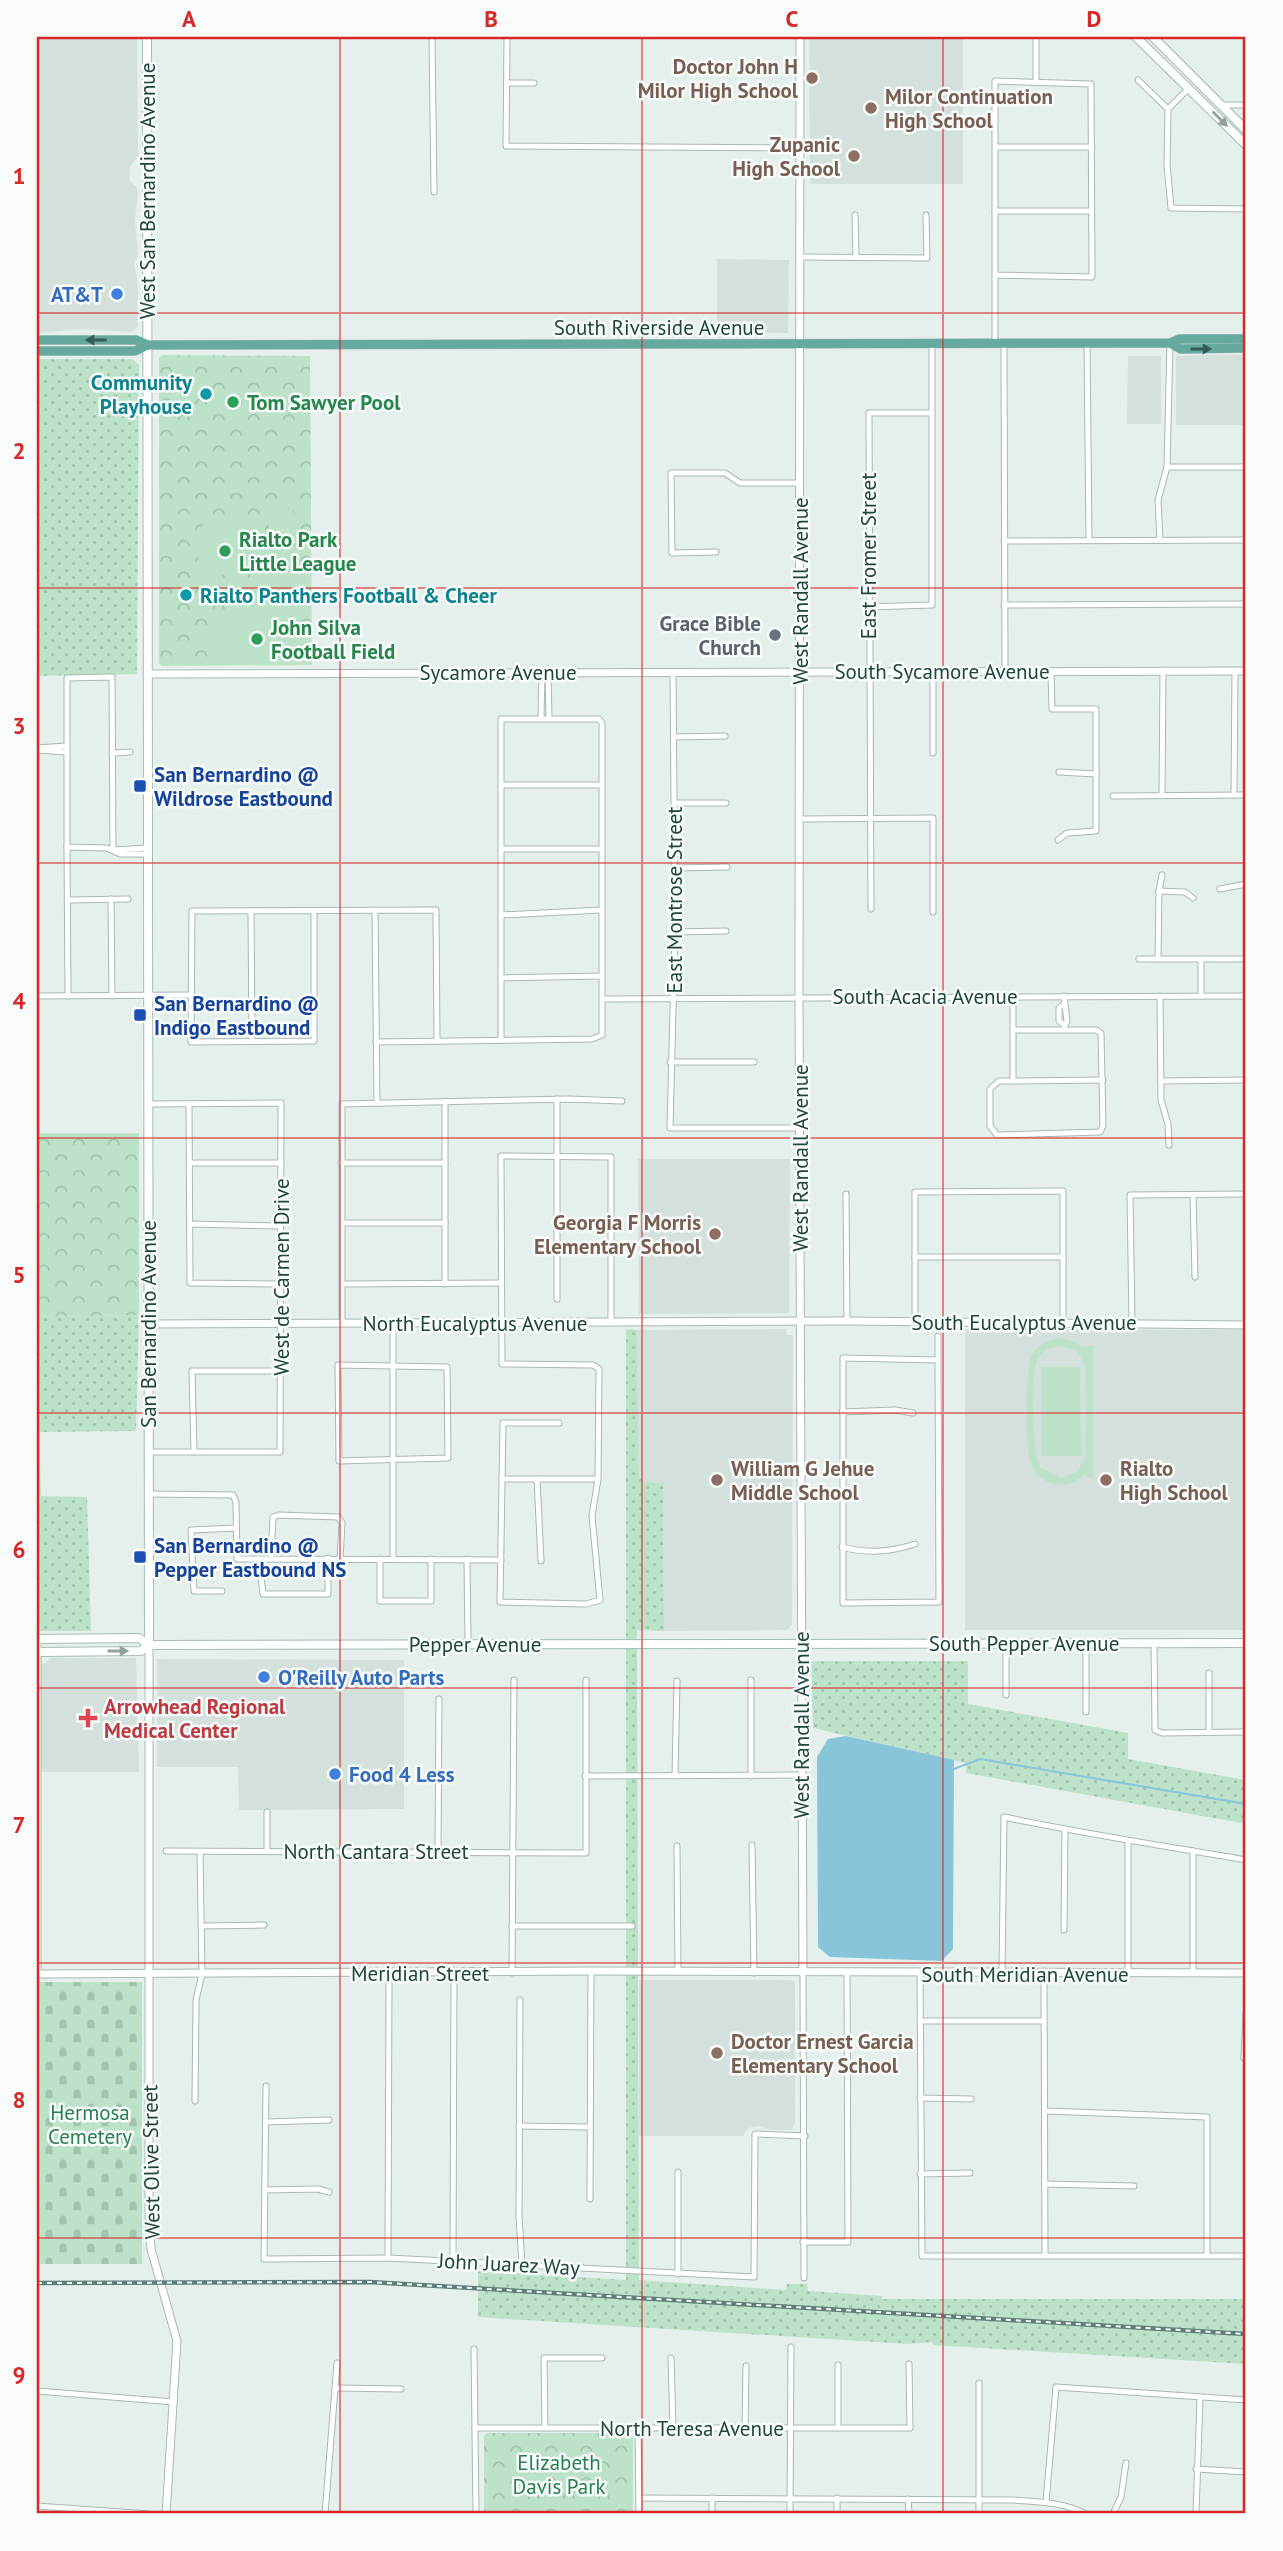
<svg xmlns="http://www.w3.org/2000/svg" width="1283" height="2551" font-family="'PT Sans',sans-serif">
<style>
.built{fill:#d3e0db}
.grass{fill:url(#grass-dots)}
.cemetery{fill:url(#cemetery-stones)}
.park{fill:url(#park-crowns)}
.garden{fill:#bde2ca;fill-rule:evenodd}
.water{fill:#89c5d9}
.lines{fill:none;stroke-linecap:round;stroke-linejoin:round}
.stream{stroke:#89c5d9;stroke-width:2}
.minor-casing{stroke:#a7b9b4;stroke-width:7}
.tertiary-casing{stroke:#a7b9b4;stroke-width:9}
.secondary-casing{stroke:#a2bcb6;stroke-width:10}
.primary-casing{stroke:#c1cbc9;stroke-width:10}
.minor{stroke:#fff;stroke-width:5}
.tertiary{stroke:#fff;stroke-width:7}
.secondary{stroke:#fff;stroke-width:8}
.primary{stroke:#66a99e;stroke-width:9}
.rail-casing{stroke:#5d7f79;stroke-width:4.5}
.rail{stroke:#f7fbf9;stroke-width:2;stroke-dasharray:5;stroke-linecap:butt}
.oneway{fill:#90a29e}
.oneway2{fill:#335d56}
.grid{fill:none;stroke:#d62828;stroke-width:2;stroke-opacity:0.55}
.education-dot{fill:#8d6e63;stroke:#f7fbf9;stroke-width:2.5}
.shop-dot{fill:#3f7fe0;stroke:#f7fbf9;stroke-width:2.5}
.culture-dot{fill:#0f9aa8;stroke:#f7fbf9;stroke-width:2.5}
.leisure-dot{fill:#2e9e5b;stroke:#f7fbf9;stroke-width:2.5}
.worship-dot{fill:#6b7280;stroke:#f7fbf9;stroke-width:2.5}
.transit-dot{fill:#1a4fb4;stroke:#f7fbf9;stroke-width:2.5}
.health-dot{fill:#e0444e;stroke:#f7fbf9;stroke-width:2.5}
.labels{text-anchor:middle;dominant-baseline:central;stroke-width:5;stroke-linejoin:round;paint-order:stroke}
.education-label{font-size:21px;font-weight:bold;fill:#785e54;stroke:#f7fbf9;text-anchor:start}
.street-label{font-size:21px;fill:#22443e;stroke:#f7fbf9}
.shop-label{font-size:21px;font-weight:bold;fill:#366cbe;stroke:#f7fbf9;text-anchor:start}
.culture-label{font-size:21px;font-weight:bold;fill:#0d838f;stroke:#f7fbf9;text-anchor:end}
.leisure-label{font-size:21px;font-weight:bold;fill:#27864d;stroke:#f7fbf9;text-anchor:start}
.worship-label{font-size:21px;font-weight:bold;fill:#5b616d;stroke:#f7fbf9;text-anchor:end}
.transit-label{font-size:21px;font-weight:bold;fill:#164399;stroke:#f7fbf9;text-anchor:start}
.health-label{font-size:21px;font-weight:bold;fill:#be3a42;stroke:#f7fbf9;text-anchor:start}
.park-label{font-size:21px;fill:#287f52;stroke:#f7fbf9}
.neatline{fill:none;stroke:#d62828;stroke-width:2.5}
.grid-label{font-size:23px;text-anchor:middle;font-weight:bold;fill:#d62828}
</style>
<defs>
<pattern id="grass-dots" width="8" height="8" patternUnits="userSpaceOnUse" patternTransform="scale(1.75)"><rect width="8" height="8" fill="#bde2ca"/><path d="M2 2h.1M6 6h.1" fill="none" stroke="#a2c3af" stroke-width="1.8" stroke-linecap="round"/></pattern>
<pattern id="cemetery-stones" width="16" height="16" patternUnits="userSpaceOnUse" patternTransform="scale(1.75)"><rect width="16" height="16" fill="#bde2ca"/><path d="M2 7V4a2 2 0 0 1 4 0v3zM10 15v-3a2 2 0 0 1 4 0v3z" fill="#a2c3af"/></pattern>
<pattern id="park-crowns" width="20" height="18" patternUnits="userSpaceOnUse" patternTransform="scale(1.75)"><rect width="20" height="18" fill="#bde2ca"/><path d="M2 6a3 3 0 1 1 6 0M12 15a3 3 0 1 1 6 0" fill="none" stroke="#a2c3af"/></pattern>
</defs>
<rect width="100%" height="100%" fill="#e5f0ec"/>
<!-- built -->
<g class="built">
<polygon points="37,37 137,37 138,156 130,166 130,182 136,186 138,193 135,220 138,257 134,262 138,286 138,327 131,332 81,329 37,333"/>
<polygon points="809,37 963,37 963,184 810,184"/>
<polygon points="717,259 789,260 788,333 717,333"/>
<polygon points="1211,355 1246,355 1246,425 1176,425 1176,356"/>
<polygon points="1128,356 1161,356 1161,424 1127,424"/>
<polygon points="638,1159 790,1159 789,1313 639,1314"/>
<polygon points="786,1329 787,1335 793,1335 792,1625 787,1630 664,1631 663,1483 645,1482 639,1476 637,1330"/>
<polygon points="965,1329 1246,1330 1246,1630 965,1630"/>
<polygon points="50,1658 136,1658 139,1772 37,1772 37,1664 46,1663"/>
<polygon points="157,1659 404,1660 404,1809 239,1810 238,1767 157,1767"/>
<polygon points="639,1980 792,1980 795,1983 795,2123 791,2130 771,2130 758,2126 748,2128 743,2136 639,2136"/>
</g>
<!-- grass -->
<g class="grass">
<polygon points="37,359 132,359 139,365 137,674 37,676"/>
<polygon points="139,1315 136,1431 39,1432 41,1496 87,1497 91,1631 37,1631 37,1317"/>
<polygon points="626,1329 637,1330 639,1476 645,1482 663,1483 664,1631 637,1630 639,2280 786,2290 787,2284 807,2284 808,2291 882,2296 882,2299 1246,2299 1246,2364 933,2345 933,2342 908,2344 478,2317 478,2271 626,2280"/>
<polygon points="811,1661 968,1661 968,1704 1128,1733 1128,1759 1246,1780 1246,1824 966,1773 966,1763 813,1728"/>
</g>
<!-- cemetery -->
<rect class="cemetery" x="37" y="1982" width="105" height="282"/>
<!-- park -->
<g class="park">
<polygon points="162,355 310,356 312,665 162,666 159,663 159,358"/>
<polygon points="37,1133 139,1133 139,1315 37,1317"/>
<polygon points="487,2433 629,2433 633,2437 633,2514 484,2514 484,2436"/>
</g>
<!-- garden -->
<g class="garden">
<path d="M275,509H292L294,513L289,538C275,535 268,531 267,516Z"/>
<path d="M207,521H236L256,526C255,556 235,578 204,579L198,556L199,530Z"/>
<path d="M285,555H299L297,609L293,612L244,613C244,584 254,561 285,555Z"/>
<polygon points="301,618 301,659 213,661 212,619"/>
<path d="M1061,1338L1075,1342L1086,1350V1346H1093V1477H1086V1473C1078,1481 1068,1486 1057,1484C1046,1483 1036,1476 1032,1466C1024,1450 1025,1367 1033,1353C1040,1344 1049,1339 1061,1338ZM1057,1346L1076,1350L1086,1367V1456L1077,1472L1061,1478L1041,1468C1032,1455 1031,1380 1036,1363C1040,1353 1047,1348 1057,1346Z"/>
<polygon points="1041,1367 1080,1367 1081,1456 1041,1456"/>
</g>
<!-- water -->
<polygon class="water" points="846,1736 954,1760 953,1949 942,1961 830,1957 818,1947 817,1757 828,1739"/>
<g class="lines">
<!-- stream -->
<polyline class="stream" points="954,1769 980,1759 1246,1804"/>
<defs>
<g id="minor">
<polyline points="432,37 434,192"/>
<polyline points="507,37 506,146 799,148"/>
<polyline points="1036,37 1036,82"/>
<polyline points="1138,80 1168,109 1167,165 1171,208 1246,209"/>
<polyline points="507,83 534,83"/>
<polyline points="1222,105 1246,105"/>
<polyline points="1168,109 1189,88"/>
<polyline points="996,147 1092,147"/>
<polyline points="995,211 1091,211"/>
<polyline points="855,215 856,257"/>
<polyline points="799,257 927,258 926,215"/>
<polyline points="995,343 995,81 1091,84 1092,277 995,275"/>
<polyline points="1004,343 1005,671"/>
<polyline points="1087,343 1089,540"/>
<polyline points="1167,467 1246,467"/>
<polyline points="1160,540 1158,500 1167,467 1170,343"/>
<polyline points="1004,541 1246,540"/>
<polyline points="716,552 672,553 671,473 725,473 740,483 800,483"/>
<polyline points="1004,605 1246,604"/>
<polyline points="868,607 932,605 932,343"/>
<polyline points="933,671 933,753"/>
<polyline points="1051,671 1052,709 1096,709 1096,831 1067,833 1058,840"/>
<polyline points="548,672 549,719"/>
<polyline points="673,672 675,932 670,1128 800,1128"/>
<polyline points="541,719 542,672"/>
<polyline points="674,737 725,736"/>
<polyline points="37,748 66,746"/>
<polyline points="37,750 66,752"/>
<polyline points="112,753 130,752"/>
<polyline points="1059,772 1096,774"/>
<polyline points="503,785 602,785"/>
<polyline points="1162,795 1163,670"/>
<polyline points="1234,795 1235,671"/>
<polyline points="1113,796 1246,795"/>
<polyline points="675,803 726,803"/>
<polyline points="800,819 933,818 933,912"/>
<polyline points="67,847 67,678 112,677 113,850"/>
<polyline points="502,849 602,849"/>
<polyline points="113,850 148,848"/>
<polyline points="675,868 727,867"/>
<polyline points="1220,889 1246,884"/>
<polyline points="1159,891 1185,892 1193,898"/>
<polyline points="111,899 112,996"/>
<polyline points="68,900 128,899"/>
<polyline points="871,909 869,413 931,413"/>
<polyline points="375,910 377,1103"/>
<polyline points="251,911 252,1041"/>
<polyline points="314,911 314,1041 191,1042 192,911 436,910 437,1041"/>
<polyline points="501,915 601,910"/>
<polyline points="675,932 726,931"/>
<polyline points="1139,959 1246,959"/>
<polyline points="1158,959 1159,891 1162,875"/>
<polyline points="1201,959 1201,996"/>
<polyline points="501,978 602,976"/>
<polyline points="37,996 192,995"/>
<polyline points="68,996 67,847 107,848 120,854 148,854"/>
<polyline points="1160,996 1161,1100 1168,1124 1169,1145"/>
<polyline points="603,999 1246,996"/>
<polyline points="1013,1006 1013,1030"/>
<polyline points="1063,1024 1059,1021 1059,1008 1063,1005"/>
<polyline points="1063,1030 1096,1030 1101,1033 1103,1126 1100,1132 997,1135 990,1126 990,1089 999,1081 1013,1081 1013,1030 1063,1030 1067,1021 1064,996"/>
<path d="M376,1042C448,1041 520,1040 592,1039L602,1035V723L599,719H501V1040"/>
<polyline points="670,1062 754,1062"/>
<polyline points="1013,1081 1103,1080"/>
<polyline points="1161,1081 1246,1080"/>
<polyline points="557,1099 557,1299"/>
<polyline points="445,1101 445,1284"/>
<polyline points="148,1104 281,1103 280,1452 148,1452"/>
<polyline points="189,1104 190,1283 281,1284"/>
<polyline points="190,1163 281,1163"/>
<polyline points="341,1163 445,1163"/>
<polyline points="846,1194 847,1321"/>
<polyline points="1193,1195 1195,1277"/>
<polyline points="343,1223 445,1223"/>
<polyline points="190,1224 281,1226"/>
<polyline points="915,1257 1063,1257"/>
<polyline points="343,1284 501,1283"/>
<polyline points="915,1322 915,1192 1063,1191 1063,1322"/>
<polyline points="1132,1322 1130,1195 1246,1194"/>
<polyline points="342,1323 342,1104 568,1099 622,1101"/>
<polyline points="393,1323 393,1559"/>
<polyline points="938,1336 938,1360 939,1602 843,1603 843,1358 938,1360"/>
<polygon points="338,1365 447,1367 448,1458 339,1461"/>
<polyline points="842,1412 895,1410 913,1413"/>
<polyline points="559,1423 503,1423 500,1602 586,1604 600,1600 592,1516 598,1479 599,1369 593,1365 502,1364 501,1156 611,1157 611,1322"/>
<polyline points="194,1452 192,1371 280,1371"/>
<polyline points="502,1479 598,1479"/>
<polyline points="537,1479 541,1561"/>
<polyline points="802,1493 842,1493"/>
<polyline points="149,1494 233,1495 236,1502 237,1559 501,1560"/>
<path d="M842,1547C867,1554 891,1552 915,1544"/>
<polyline points="271,1558 273,1517 279,1515 338,1517 342,1523 340,1558"/>
<polyline points="259,1559 263,1594 328,1594 328,1558"/>
<polyline points="380,1559 380,1601 431,1601 431,1559"/>
<polyline points="467,1559 468,1644"/>
<polyline points="222,1591 194,1591 191,1530 236,1528"/>
<polyline points="38,1639 38,1974"/>
<polyline points="1006,1642 1006,1695"/>
<polyline points="1154,1643 1155,1730 1162,1733 1246,1732"/>
<polyline points="1086,1644 1086,1712"/>
<polyline points="1209,1673 1209,1732"/>
<polyline points="585,1776 800,1775"/>
<polyline points="675,1776 677,1681"/>
<polyline points="751,1776 751,1680"/>
<polyline points="752,1845 754,1973"/>
<polyline points="677,1846 678,1972"/>
<polyline points="438,1850 439,1699"/>
<polyline points="166,1851 586,1853 586,1680"/>
<polyline points="267,1851 267,1812"/>
<polyline points="201,1926 264,1925"/>
<polyline points="512,1926 632,1926"/>
<polyline points="1064,1930 1065,1830"/>
<path d="M1002,1971L1004,1817C1085,1834 1165,1846 1246,1860"/>
<polyline points="1044,1971 1045,2255"/>
<polyline points="512,1973 514,1680"/>
<polyline points="803,1973 804,2278"/>
<polyline points="1193,1973 1193,1851"/>
<polyline points="920,1974 922,2256 1246,2256"/>
<polyline points="1128,1974 1128,1843"/>
<polyline points="520,2000 519,2217 522,2264"/>
<polyline points="920,2021 1043,2021"/>
<polyline points="1244,2058 1246,2013"/>
<polyline points="266,2086 264,2259 388,2258 754,2277 755,2134 805,2136"/>
<polyline points="920,2098 971,2099"/>
<polyline points="195,2101 196,2000 202,1974 200,1852"/>
<polyline points="1046,2111 1207,2117 1207,2254"/>
<polyline points="266,2122 329,2120"/>
<polyline points="519,2126 588,2127"/>
<polyline points="678,2172 678,2274"/>
<polyline points="920,2174 970,2173"/>
<polyline points="1045,2184 1134,2186"/>
<polyline points="265,2190 318,2189 329,2192"/>
<polyline points="590,2199 591,1971"/>
<polyline points="803,2242 848,2242 847,1973"/>
<polyline points="388,2258 389,1973"/>
<polyline points="453,2261 454,1973"/>
<polyline points="474,2349 476,2514"/>
<polyline points="671,2358 673,2428"/>
<polyline points="838,2365 838,2428"/>
<polyline points="335,2388 401,2389"/>
<polyline points="37,2391 174,2402"/>
<polyline points="475,2428 910,2428 909,2364"/>
<polyline points="545,2428 544,2358 602,2358"/>
<polyline points="638,2428 639,2514"/>
<polyline points="745,2428 746,2366"/>
<polyline points="1196,2469 1246,2472"/>
<path d="M639,2498L1013,2500C1038,2502 1064,2502 1086,2514"/>
<polyline points="837,2498 837,2514"/>
<polyline points="908,2499 909,2514"/>
<polyline points="1046,2502 1056,2387 1246,2400"/>
<polyline points="37,2506 150,2514"/>
<polyline points="325,2514 337,2363"/>
<polyline points="712,2514 712,2498"/>
<polyline points="790,2514 791,2347"/>
<polyline points="979,2514 979,2383"/>
<polyline points="1113,2514 1121,2497 1126,2463"/>
<polyline points="1196,2514 1200,2398"/>
</g>
<g id="tertiary">
<polyline points="800,37 799,996 803,1973"/>
<polyline points="149,674 1246,671"/>
<polyline points="148,1324 847,1321 1246,1325"/>
<polyline points="149,1645 149,2218 151,2249 177,2341 166,2514"/>
<polyline points="37,1974 591,1971 1246,1973"/>
</g>
<g id="secondary">
<polyline points="147,37 149,1645"/>
<polyline points="1136,37 1246,145"/>
<polyline points="1153,37 1246,130"/>
<polyline points="37,1639 139,1638 149,1645 158,1645 1246,1643"/>
<polyline points="37,1652 141,1651 149,1645"/>
</g>
<g id="primary">
<polyline points="37,340 136,340 148,345"/>
<polyline points="1170,343 1181,349 1246,348"/>
<polyline points="37,351 135,351 148,345 1170,343 1179,339 1246,339"/>
</g>
</defs>
<!-- minor casing -->
<use href="#minor" class="minor-casing"/>
<!-- tertiary casing -->
<use href="#tertiary" class="tertiary-casing"/>
<!-- secondary casing -->
<use href="#secondary" class="secondary-casing"/>
<!-- primary casing -->
<use href="#primary" class="primary-casing"/>
<!-- minor -->
<use href="#minor" class="minor"/>
<!-- tertiary -->
<use href="#tertiary" class="tertiary"/>
<!-- secondary -->
<use href="#secondary" class="secondary"/>
<!-- primary -->
<use href="#primary" class="primary"/>
<defs>
<polyline id="rail" points="37,2283 370,2282 1246,2334"/>
</defs>
<!-- rail casing -->
<use href="#rail" class="rail-casing"/>
<!-- rail -->
<use href="#rail" class="rail"/>
</g>
<!-- one-way arrows -->
<defs><path id="oneway-solid" d="M-6-.8H1V-3.2L6.5 0L1 3.2V.8H-6Z" transform="scale(1.75)"/></defs>
<g class="oneway">
<use href="#oneway-solid" transform="translate(1220 119) rotate(45)"/>
<use href="#oneway-solid" transform="translate(118 1651)"/>
</g>
<g class="oneway2">
<use href="#oneway-solid" transform="translate(96 340) rotate(180)"/>
<use href="#oneway-solid" transform="translate(1201 349)"/>
</g>
<!-- grid -->
<path class="grid" d="M340,37V2514M642,37V2514M943,37V2514M37,313H1246M37,588H1246M37,863H1246M37,1138H1246M37,1413H1246M37,1688H1246M37,1963H1246M37,2238H1246"/>
<!-- markers -->
<g class="education-dot">
<circle cx="812" cy="78" r="7"/>
<circle cx="871" cy="108" r="7"/>
<circle cx="854" cy="156" r="7"/>
<circle cx="715" cy="1234" r="7"/>
<circle cx="717" cy="1480" r="7"/>
<circle cx="1106" cy="1480" r="7"/>
<circle cx="717" cy="2053" r="7"/>
</g>
<g class="shop-dot">
<circle cx="117" cy="294" r="7"/>
<circle cx="264" cy="1677" r="7"/>
<circle cx="335" cy="1774" r="7"/>
</g>
<g class="culture-dot">
<circle cx="206" cy="394" r="7"/>
<circle cx="186" cy="595" r="7"/>
</g>
<g class="leisure-dot">
<circle cx="233" cy="402" r="7"/>
<circle cx="225" cy="551" r="7"/>
<circle cx="257" cy="639" r="7"/>
</g>
<circle class="worship-dot" cx="775" cy="635" r="7"/>
<g class="transit-dot">
<rect x="133" y="779" width="14" height="14" rx="3.5"/>
<rect x="133" y="1008" width="14" height="14" rx="3.5"/>
<rect x="133" y="1550" width="14" height="14" rx="3.5"/>
</g>
<path class="health-dot" d="M84.5 1707.5h7v7h7v7h-7v7h-7v-7h-7v-7h7z"/>
<g class="labels">
<!-- education labels -->
<g class="education-label">
<text x="798" y="66" text-anchor="end">Doctor John H<tspan x="798" dy="24">Milor High School</tspan></text>
<text x="885" y="96">Milor Continuation<tspan x="885" dy="24">High School</tspan></text>
<text x="840" y="144" text-anchor="end">Zupanic<tspan x="840" dy="24">High School</tspan></text>
<text x="701" y="1222" text-anchor="end">Georgia F Morris<tspan x="701" dy="24">Elementary School</tspan></text>
<text x="731" y="1468">William G Jehue<tspan x="731" dy="24">Middle School</tspan></text>
<text x="1120" y="1468">Rialto<tspan x="1120" dy="24">High School</tspan></text>
<text x="731" y="2041">Doctor Ernest Garcia<tspan x="731" dy="24">Elementary School</tspan></text>
</g>
<!-- street labels -->
<g class="street-label">
<text transform="translate(147 191) rotate(-90)">West San Bernardino Avenue</text>
<text x="659" y="327">South Riverside Avenue</text>
<text transform="translate(868 556) rotate(-90)">East Fromer Street</text>
<text transform="translate(800 591) rotate(-90)">West Randall Avenue</text>
<text x="942" y="671">South Sycamore Avenue</text>
<text x="498" y="672">Sycamore Avenue</text>
<text transform="translate(674 900) rotate(-90)">East Montrose Street</text>
<text x="925" y="996">South Acacia Avenue</text>
<text transform="translate(800 1158) rotate(-90)">West Randall Avenue</text>
<text transform="translate(281 1277) rotate(-90)">West de Carmen Drive</text>
<text x="1024" y="1322">South Eucalyptus Avenue</text>
<text x="475" y="1323">North Eucalyptus Avenue</text>
<text transform="translate(148 1324) rotate(-90)">San Bernardino Avenue</text>
<text x="1024" y="1643">South Pepper Avenue</text>
<text x="475" y="1644">Pepper Avenue</text>
<text transform="translate(801 1725) rotate(-90)">West Randall Avenue</text>
<text x="376" y="1851">North Cantara Street</text>
<text x="420" y="1973">Meridian Street</text>
<text x="1025" y="1974">South Meridian Avenue</text>
<text transform="translate(151 2162) rotate(-91)">West Olive Street</text>
<text transform="translate(509 2264) rotate(3)">John Juarez Way</text>
<text x="692" y="2428">North Teresa Avenue</text>
</g>
<!-- shop labels -->
<g class="shop-label">
<text x="103" y="294" text-anchor="end">AT&amp;T</text>
<text x="278" y="1677">O'Reilly Auto Parts</text>
<text x="349" y="1774">Food 4 Less</text>
</g>
<!-- culture labels -->
<g class="culture-label">
<text x="192" y="382">Community<tspan x="192" dy="24">Playhouse</tspan></text>
<text x="200" y="595" text-anchor="start">Rialto Panthers Football &amp; Cheer</text>
</g>
<!-- leisure labels -->
<g class="leisure-label">
<text x="247" y="402">Tom Sawyer Pool</text>
<text x="239" y="539">Rialto Park<tspan x="239" dy="24">Little League</tspan></text>
<text x="271" y="627">John Silva<tspan x="271" dy="24">Football Field</tspan></text>
</g>
<!-- worship labels -->
<g class="worship-label">
<text x="761" y="623">Grace Bible<tspan x="761" dy="24">Church</tspan></text>
</g>
<!-- transit labels -->
<g class="transit-label">
<text x="154" y="774">San Bernardino @<tspan x="154" dy="24">Wildrose Eastbound</tspan></text>
<text x="154" y="1003">San Bernardino @<tspan x="154" dy="24">Indigo Eastbound</tspan></text>
<text x="154" y="1545">San Bernardino @<tspan x="154" dy="24">Pepper Eastbound NS</tspan></text>
</g>
<!-- health labels -->
<g class="health-label">
<text x="104" y="1706">Arrowhead Regional<tspan x="104" dy="24">Medical Center</tspan></text>
</g>
<!-- park labels -->
<g class="park-label">
<text x="90" y="2112">Hermosa<tspan x="90" dy="24">Cemetery</tspan></text>
<text x="559" y="2462">Elizabeth<tspan x="559" dy="24">Davis Park</tspan></text>
</g>
</g>
<!-- border -->
<rect width="1283" height="2551" fill="none" stroke="#f7fbf9" stroke-width="77"/>
<rect x="38" y="38" width="1206" height="2474" class="neatline"/>
<g class="grid-label">
<text x="189" y="27">A</text>
<text x="491" y="27">B</text>
<text x="792" y="27">C</text>
<text x="1094" y="27">D</text>
<text x="19" y="184">1</text>
<text x="19" y="459">2</text>
<text x="19" y="734">3</text>
<text x="19" y="1009">4</text>
<text x="19" y="1283">5</text>
<text x="19" y="1558">6</text>
<text x="19" y="1833">7</text>
<text x="19" y="2108">8</text>
<text x="19" y="2383">9</text>
</g>
</svg>
